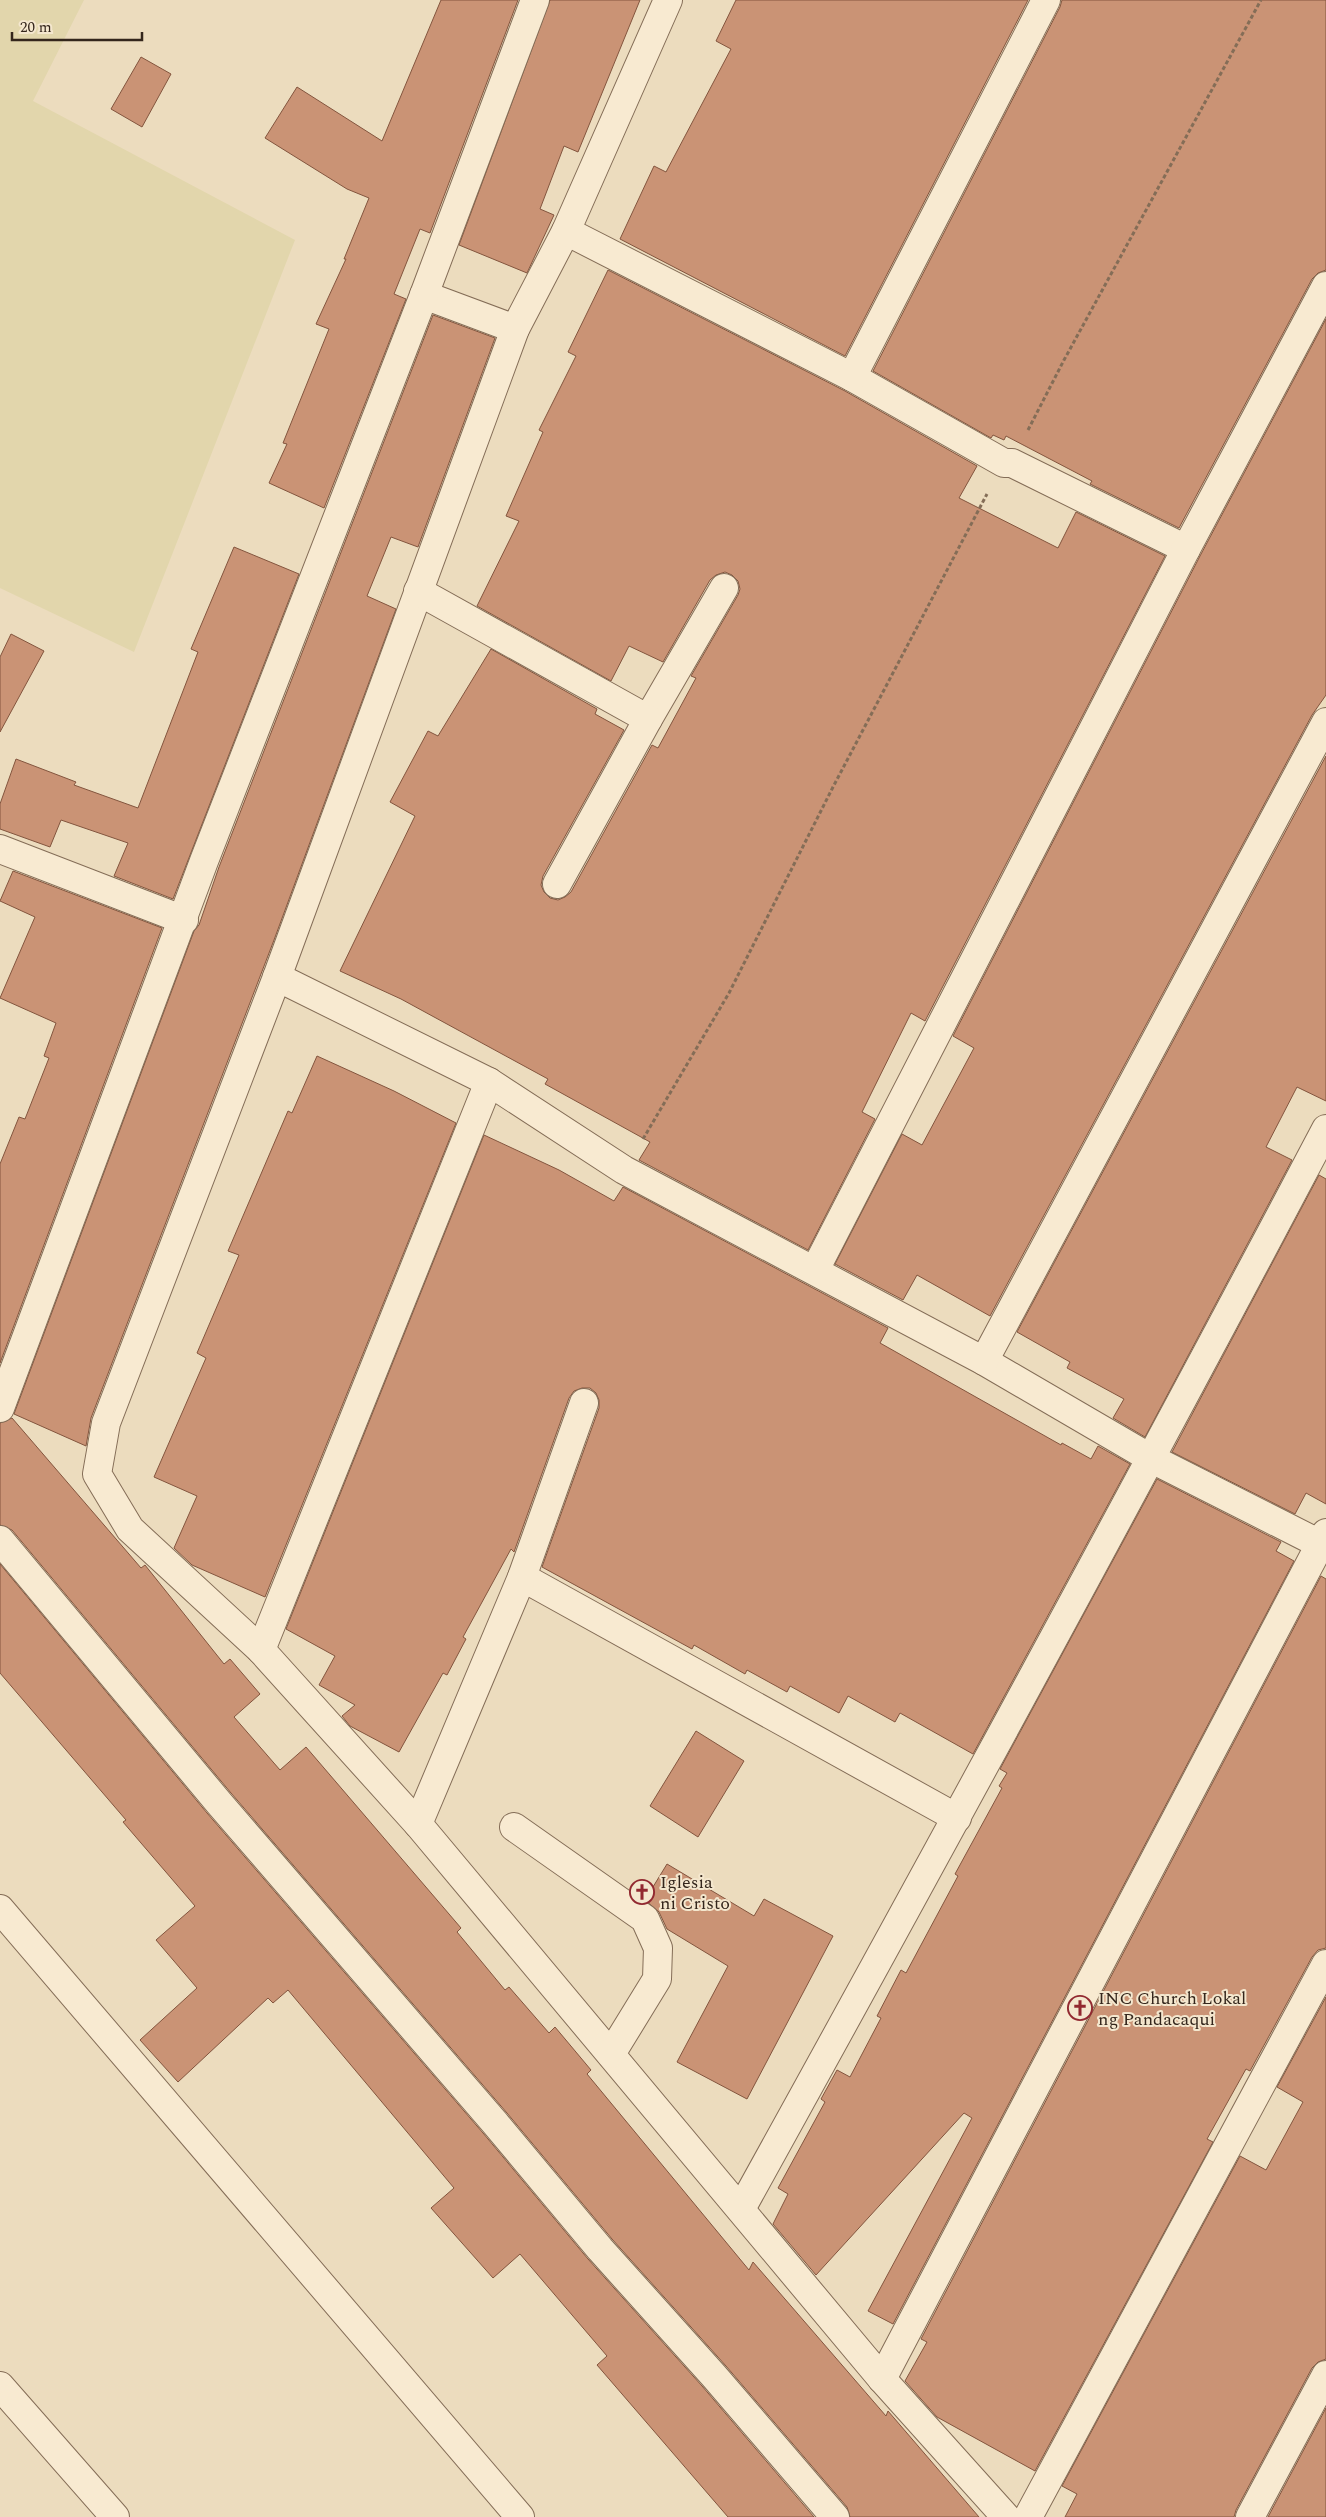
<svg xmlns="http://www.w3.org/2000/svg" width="1326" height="2517" font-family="Spectral,serif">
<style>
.farmland{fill:#e2d6ac}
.building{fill:#ca9375;stroke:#83553e}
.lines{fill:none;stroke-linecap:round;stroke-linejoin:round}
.minor-casing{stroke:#846d57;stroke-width:30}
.path{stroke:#846d57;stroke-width:3;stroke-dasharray:4 2.5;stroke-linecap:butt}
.minor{stroke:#f8ead1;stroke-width:28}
.labels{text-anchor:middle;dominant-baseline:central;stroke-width:4;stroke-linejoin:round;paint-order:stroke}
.poi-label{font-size:18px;fill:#34261c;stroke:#f4e7ce;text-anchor:start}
</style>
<rect width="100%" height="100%" fill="#ecdcbe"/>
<!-- farmland -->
<polygon class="farmland" points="0,0 84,0 33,101 295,240 134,652 0,588"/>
<!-- building -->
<g class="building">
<polygon points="441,0 518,0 430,233 420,229 394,294 406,299 324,508 269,483 287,444 283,443 329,329 316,324 346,259 344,259 369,198 347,189 265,138 297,87 382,141"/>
<polygon points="550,0 640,0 578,152 564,146 540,209 554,215 527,273 459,245"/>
<polygon points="736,0 1028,0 845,356 620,239 654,166 666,172 731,49 716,41"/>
<polygon points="1062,0 1326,0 1326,270 1318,273 1312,279 1179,528 1090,484 1092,481 1006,436 1004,440 993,435 991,438 873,371 1060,7"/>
<polygon points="141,57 171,74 142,127 111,109"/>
<polygon points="608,270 845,391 977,466 959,498 1058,548 1076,512 1165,556 925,1021 911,1013 862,1112 875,1119 808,1250 639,1160 650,1142 545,1084 548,1079 401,999 340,971 415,816 390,802 428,731 438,736 491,649 597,709 595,714 624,730 543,876 541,885 544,892 550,898 558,900 565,897 571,892 652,745 658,748 696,678 691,676 738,595 740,589 738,581 732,575 725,572 716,575 710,580 663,662 629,646 611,681 477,606 519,521 506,516 543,432 539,430 576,356 568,352"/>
<polygon points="433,315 495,338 418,547 391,537 367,596 396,609 274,940 91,1418 86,1446 14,1414 194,931 199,925 219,867"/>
<polygon points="1326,319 1326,695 1312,715 990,1316 917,1275 903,1300 835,1264 902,1134 922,1145 974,1048 953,1036 1200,556"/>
<polygon points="234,547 299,574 173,899 114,876 128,843 61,820 50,847 0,829 0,804 16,759 76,782 74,785 138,808 198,652 191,649"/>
<polygon points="11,634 44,651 0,732 0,657"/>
<polygon points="1326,756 1326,1101 1297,1087 1266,1147 1292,1160 1145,1437 1113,1418 1124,1399 1067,1368 1070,1362 1017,1332"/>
<polygon points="13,871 162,928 0,1363 0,1164 19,1117 25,1119 49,1058 44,1056 56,1023 0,998 35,917 0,901"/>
<polygon points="317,1056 394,1091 456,1123 265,1597 192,1565 174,1548 197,1496 154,1477 206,1358 197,1353 239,1255 228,1251 288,1111 292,1113"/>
<polygon points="484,1135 559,1170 614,1201 623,1187 888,1328 880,1343 1061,1445 1062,1443 1091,1459 1098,1446 1130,1464 973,1754 900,1713 895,1722 848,1696 839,1713 790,1686 787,1692 747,1670 745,1674 694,1645 692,1649 542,1567 599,1408 599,1400 596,1393 590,1388 582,1388 574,1391 569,1398 514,1552 511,1549 463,1637 466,1639 447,1675 443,1673 399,1752 350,1726 342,1716 355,1705 319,1685 335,1656 286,1629"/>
<polygon points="1319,1175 1326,1179 1326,1504 1306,1493 1295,1514 1172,1452"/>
<polygon points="12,1418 141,1568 145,1565 224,1664 230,1659 260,1694 234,1717 280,1770 306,1747 461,1928 457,1932 505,1990 509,1987 549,2033 555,2027 591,2070 587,2074 749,2270 753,2262 886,2416 888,2411 979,2517 850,2517 847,2507 726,2366 612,2239 507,2113 231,1793 12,1530 0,1525 0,1423"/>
<polygon points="1157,1479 1281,1542 1276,1551 1294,1561 893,2324 868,2311 972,2118 964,2113 816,2275 773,2224 788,2194 778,2188 825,2102 821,2099 837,2070 850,2077 881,2018 877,2016 901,1970 906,1973 958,1876 955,1874 1002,1788 999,1786 1007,1773 1000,1769"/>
<polygon points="0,1564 207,1813 483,2133 588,2259 702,2386 814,2517 728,2517 597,2365 607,2356 520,2254 493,2278 431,2208 454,2188 288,1990 273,2003 268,1998 178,2082 140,2040 197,1988 156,1940 195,1906 123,1822 126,1820 0,1673"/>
<polygon points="1321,1576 1326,1579 1326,1948 1318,1950 1312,1957 1250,2071 1246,2069 1207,2139 1213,2142 1035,2471 937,2417 905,2381 927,2342 921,2339"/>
<polygon points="696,1731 744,1761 698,1837 650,1806"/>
<polygon points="667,1864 754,1916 764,1899 833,1936 747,2099 677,2062 728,1966 667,1929 659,1912 645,1900"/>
<polygon points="1326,1997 1326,2359 1318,2362 1312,2368 1236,2510 1234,2517 1065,2517 1077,2494 1062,2486 1240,2156 1266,2170 1303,2102 1277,2087"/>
<polygon points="1326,2408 1326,2517 1268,2517"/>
</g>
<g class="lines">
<defs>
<g id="minor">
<polyline points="668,0 566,231 515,329 277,977 106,1423 97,1474 130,1529 261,1650 418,1824 882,2379 1006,2517"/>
<polyline points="566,231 852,377 1004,463 1012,463 1186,549"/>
<polyline points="424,295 515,329"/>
<polyline points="852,377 1046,0"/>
<polyline points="418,591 648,719 724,588"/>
<polyline points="0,849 184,920"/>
<polyline points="557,884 648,719"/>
<polyline points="277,977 489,1082 624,1170 984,1361 1152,1459 1326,1547"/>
<polyline points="815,1270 1186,549 1326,286"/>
<polyline points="984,1361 1326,722"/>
<polyline points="0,1408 204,861 424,295 535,0"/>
<polyline points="0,1540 219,1803 495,2123 600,2249 714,2376 835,2517"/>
<polyline points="522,1577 957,1818"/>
<polyline points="261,1650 489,1082"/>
<polyline points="418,1824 522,1577 584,1403"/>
<polyline points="514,1827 645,1919 658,1948 657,1979 611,2054"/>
<polyline points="0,1909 520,2517"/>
<path d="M741,2209C939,1851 1135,1491 1326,1129"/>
<polyline points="882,2379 1326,1533"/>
<polyline points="0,2386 115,2517"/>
<polyline points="1028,2517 1326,1964"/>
<polyline points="1250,2517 1326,2375"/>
</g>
</defs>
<!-- minor casing -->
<use href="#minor" class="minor-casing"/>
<!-- path -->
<g class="path">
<polyline points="1028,430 1064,360 1261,0"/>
<polyline points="643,1139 729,993 833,787 987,494"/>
</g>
<!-- minor -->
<use href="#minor" class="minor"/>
</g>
<!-- icons -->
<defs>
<symbol id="church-ring" viewBox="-11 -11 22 22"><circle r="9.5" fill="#f4e7ce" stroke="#922930" stroke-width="1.5"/><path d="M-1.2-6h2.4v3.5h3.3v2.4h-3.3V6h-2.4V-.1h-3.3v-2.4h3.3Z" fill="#922930"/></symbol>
</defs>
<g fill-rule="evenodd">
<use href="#church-ring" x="628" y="1878" width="28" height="28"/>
<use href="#church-ring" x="1066" y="1994" width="28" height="28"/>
</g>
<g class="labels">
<!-- poi labels -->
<g class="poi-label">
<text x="660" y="1882">Iglesia<tspan x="660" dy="21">ni Cristo</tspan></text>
<text x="1098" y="1998">INC Church Lokal<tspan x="1098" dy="21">ng Pandacaqui</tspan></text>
</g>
</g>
<!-- scale -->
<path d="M12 32v8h130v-8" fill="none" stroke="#34261c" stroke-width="2.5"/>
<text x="20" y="32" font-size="15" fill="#34261c" stroke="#f4e7ce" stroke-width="4" paint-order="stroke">20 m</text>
</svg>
